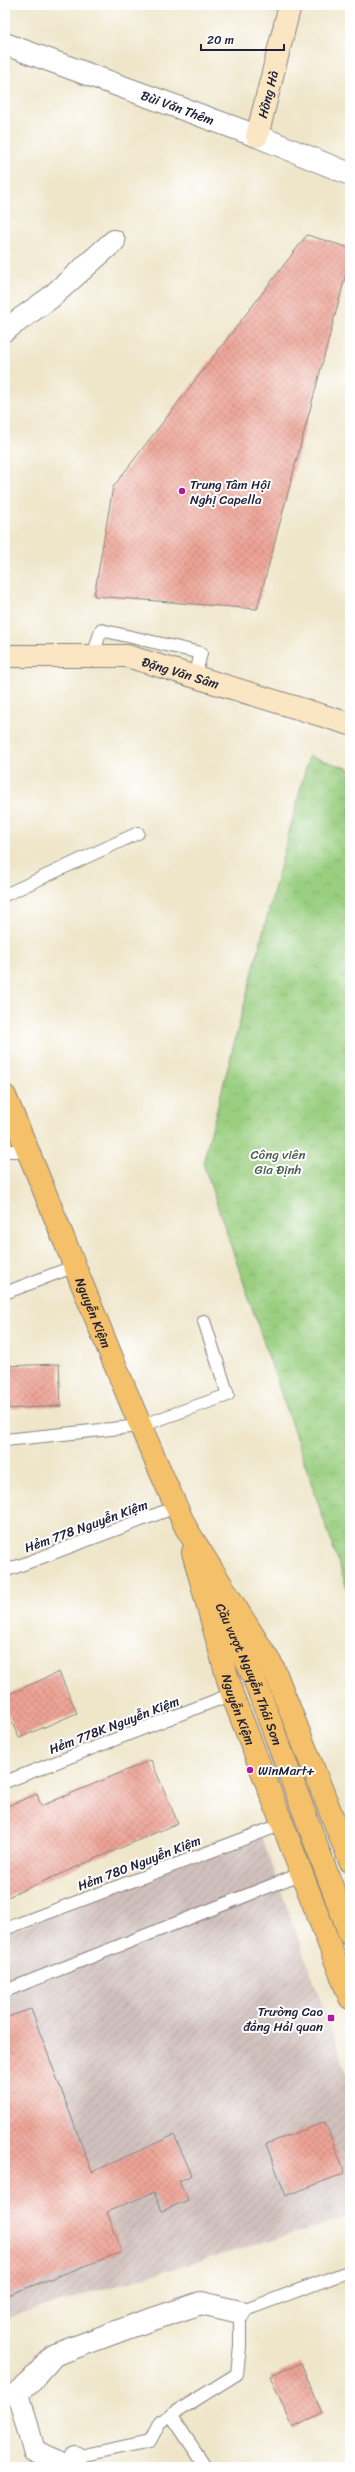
<svg xmlns="http://www.w3.org/2000/svg" width="355" height="2472" font-family="Sriracha,sans-serif">
<style>
.industrial{fill:url(#industrial-furrows)}
.park{fill:url(#park-crowns);stroke:#5e785e}
.building{fill:url(#building-cross-hatch)}
.lines{fill:none;stroke-linecap:round;stroke-linejoin:round}
.lane-casing{stroke:#888482;stroke-width:14}
.street-casing{stroke:#888482;stroke-width:24}
.secondary-casing{stroke:#888482;stroke-width:24}
.primary-casing{stroke:#888482;stroke-width:24}
.lane{stroke:#fff;stroke-width:12}
.street{stroke:#fff;stroke-width:22}
.secondary{stroke:#fbe6c3;stroke-width:22}
.primary{stroke:#f4c16a;stroke-width:22}
.poi-dot{fill:#b5179e;stroke:#fff;stroke-width:1.5}
.labels{text-anchor:middle;dominant-baseline:central;stroke-width:4;stroke-linejoin:round;paint-order:stroke}
.street-label{font-size:13px;fill:#22223b;stroke:#fff}
.poi-label{font-size:13px;fill:#22223b;stroke:#fff;text-anchor:start}
.park-label{font-size:13px;fill:#4c5f53;stroke:#fff}
</style>
<defs>
<pattern id="industrial-furrows" width="10" height="10" patternUnits="userSpaceOnUse"><rect width="10" height="10" fill="#d0c0bc"/><path d="M-1 1l2-2M0 10L10 0M9 11l2-2" fill="none" stroke="#b2a5a2"/></pattern>
<pattern id="park-crowns" width="20" height="18" patternUnits="userSpaceOnUse"><rect width="20" height="18" fill="#9acf80"/><path d="M2 6a3 3 0 1 1 6 0M12 15a3 3 0 1 1 6 0" fill="none" stroke="#84b170"/></pattern>
<pattern id="building-cross-hatch" width="8" height="8" patternUnits="userSpaceOnUse"><rect width="8" height="8" fill="#eda395"/><path d="M0 0l8 8M0 8l8-8" fill="none" stroke="#cb8c81"/></pattern>
</defs>
<rect width="100%" height="100%" fill="#fff"/>
<filter id="ink" filterUnits="userSpaceOnUse"><feTurbulence type="fractalNoise" baseFrequency=".025" numOctaves="2"/><feDisplacementMap in="SourceGraphic" scale="8" xChannelSelector="R" yChannelSelector="G"/><feConvolveMatrix kernelMatrix="1 2 1 2 8 2 1 2 1" color-interpolation-filters="sRGB"/></filter>
<filter id="wash" filterUnits="userSpaceOnUse"><feTurbulence type="fractalNoise" baseFrequency=".012" numOctaves="4" result="noise"/><feDisplacementMap in="SourceGraphic" scale="16" xChannelSelector="R" yChannelSelector="G"/><feGaussianBlur stdDeviation="0.9" result="paint"/><feColorMatrix in="noise" values="0 0 0 0 0 0 0 0 0 0 0 0 0 0 0 0 0 1.4 0 .05"/><feComposite in="paint" operator="in"/></filter>
<g filter="url(#wash)">
<rect width="100%" height="100%" fill="#efe6ca"/>
<!-- industrial -->
<polygon class="industrial" points="259,1830 350,2081 350,2217 5,2318 5,1934"/>
<!-- park -->
<polygon class="park" points="309,756 350,769 350,1597 203,1163"/>
<g id="blocks">
<!-- building -->
<g class="building">
<polygon points="307,235 350,248 350,259 257,609 94,596 113,487"/>
<polygon points="59,1364 61,1406 5,1409 5,1366"/>
<polygon points="59,1672 77,1713 19,1738 5,1707 5,1696"/>
<polygon points="151,1760 178,1823 5,1898 5,1807 37,1794 41,1806"/>
<polygon points="31,2009 92,2172 174,2135 192,2175 179,2181 188,2200 162,2211 154,2192 107,2212 122,2252 5,2296 5,2018"/>
<polygon points="325,2122 345,2173 286,2196 266,2144"/>
<polygon points="301,2363 322,2413 293,2428 270,2376"/>
</g>
</g>
</g>
<g filter="url(#ink)">
<use href="#blocks" fill-opacity="0" stroke="#888482" stroke-width="1"/>
<g class="lines">
<defs>
<g id="lane">
<polyline points="93,656 101,630 201,653 195,677"/>
<polyline points="5,895 138,833"/>
<polyline points="5,1151 29,1151"/>
<polyline points="5,1293 75,1266"/>
<polyline points="5,1440 140,1426 228,1395 204,1321"/>
<polyline points="5,1571 176,1507"/>
<polyline points="5,1782 232,1694"/>
<polyline points="5,1929 283,1824"/>
<polyline points="5,1991 303,1873"/>
<polyline points="171,2415 206,2467"/>
<polyline points="70,2458 150,2441 160,2422 237,2374 240,2346 240,2312 350,2271"/>
</g>
<g id="street">
<path id="s1" d="M5,44L257,136L350,174"/>
<polyline points="5,330 50,298 114,241"/>
<polyline points="75,2457 76,2467"/>
<polyline points="57,2461 34,2451 18,2392 32,2380 54,2355 135,2325 201,2303 240,2312"/>
</g>
<g id="secondary">
<path id="s2" d="M257,136L290,5"/>
<path id="s3" d="M5,656H127L350,724"/>
</g>
<g id="primary">
<path id="s4" d="M5,1096C66,1240 120,1386 186,1528L273,1667L350,1861"/>
<path id="s5" d="M193,1552L232,1694L350,1998"/>
<path id="s6" d="M220,1604L253,1676L350,1935"/>
</g>
</defs>
<!-- lane casing -->
<use href="#lane" class="lane-casing"/>
<!-- street casing -->
<use href="#street" class="street-casing"/>
<!-- secondary casing -->
<use href="#secondary" class="secondary-casing"/>
<!-- primary casing -->
<use href="#primary" class="primary-casing"/>
<!-- lane -->
<use href="#lane" class="lane"/>
<!-- street -->
<use href="#street" class="street"/>
<!-- secondary -->
<use href="#secondary" class="secondary"/>
<!-- primary -->
<use href="#primary" class="primary"/>
</g>
</g>
<!-- markers -->
<g class="poi-dot">
<circle cx="182" cy="491" r="4"/>
<circle cx="250" cy="1770" r="4"/>
<rect x="327" y="2014" width="8" height="8" rx="2"/>
</g>
<g class="labels">
<!-- street labels -->
<g class="street-label">
<text stroke="none"><textPath href="#s2" startOffset="43">Hồng Hà</textPath></text>
<text stroke="none"><textPath href="#s1" startOffset="184">Bùi Văn Thêm</textPath></text>
<text stroke="none"><textPath href="#s3" startOffset="178">Đặng Văn Sâm</textPath></text>
<text stroke="none"><textPath href="#s4" startOffset="234">Nguyễn Kiệm</textPath></text>
<text transform="translate(86 1526) rotate(-20)">Hẻm 778 Nguyễn Kiệm</text>
<text stroke="none"><textPath href="#s6" startOffset="76">Cầu vượt Nguyễn Thái Sơn</textPath></text>
<text stroke="none"><textPath href="#s5" startOffset="164">Nguyễn Kiệm</textPath></text>
<text transform="translate(114 1725) rotate(-21)">Hẻm 778K Nguyễn Kiệm</text>
<text transform="translate(139 1863) rotate(-21)">Hẻm 780 Nguyễn Kiệm</text>
</g>
<!-- poi labels -->
<g class="poi-label">
<text x="190" y="484">Trung Tâm Hội<tspan x="190" dy="15">Nghị Capella</tspan></text>
<text x="258" y="1770">WinMart+</text>
<text x="323" y="2011" text-anchor="end">Trường Cao<tspan x="323" dy="15">đẳng Hải quan</tspan></text>
</g>
<!-- park labels -->
<g class="park-label">
<text x="278" y="1154">Công viên<tspan x="278" dy="15">Gia Định</tspan></text>
</g>
</g>
<!-- margin -->
<rect width="355" height="2472" fill="none" stroke="#fff" stroke-width="20"/>
<!-- scale -->
<path d="M201 44v6h83v-6" fill="none" stroke="#22223b" stroke-width="2"/>
<text x="207" y="44" font-size="12" fill="#22223b" stroke="#ffffff" stroke-width="3" paint-order="stroke">20 m</text>
</svg>
